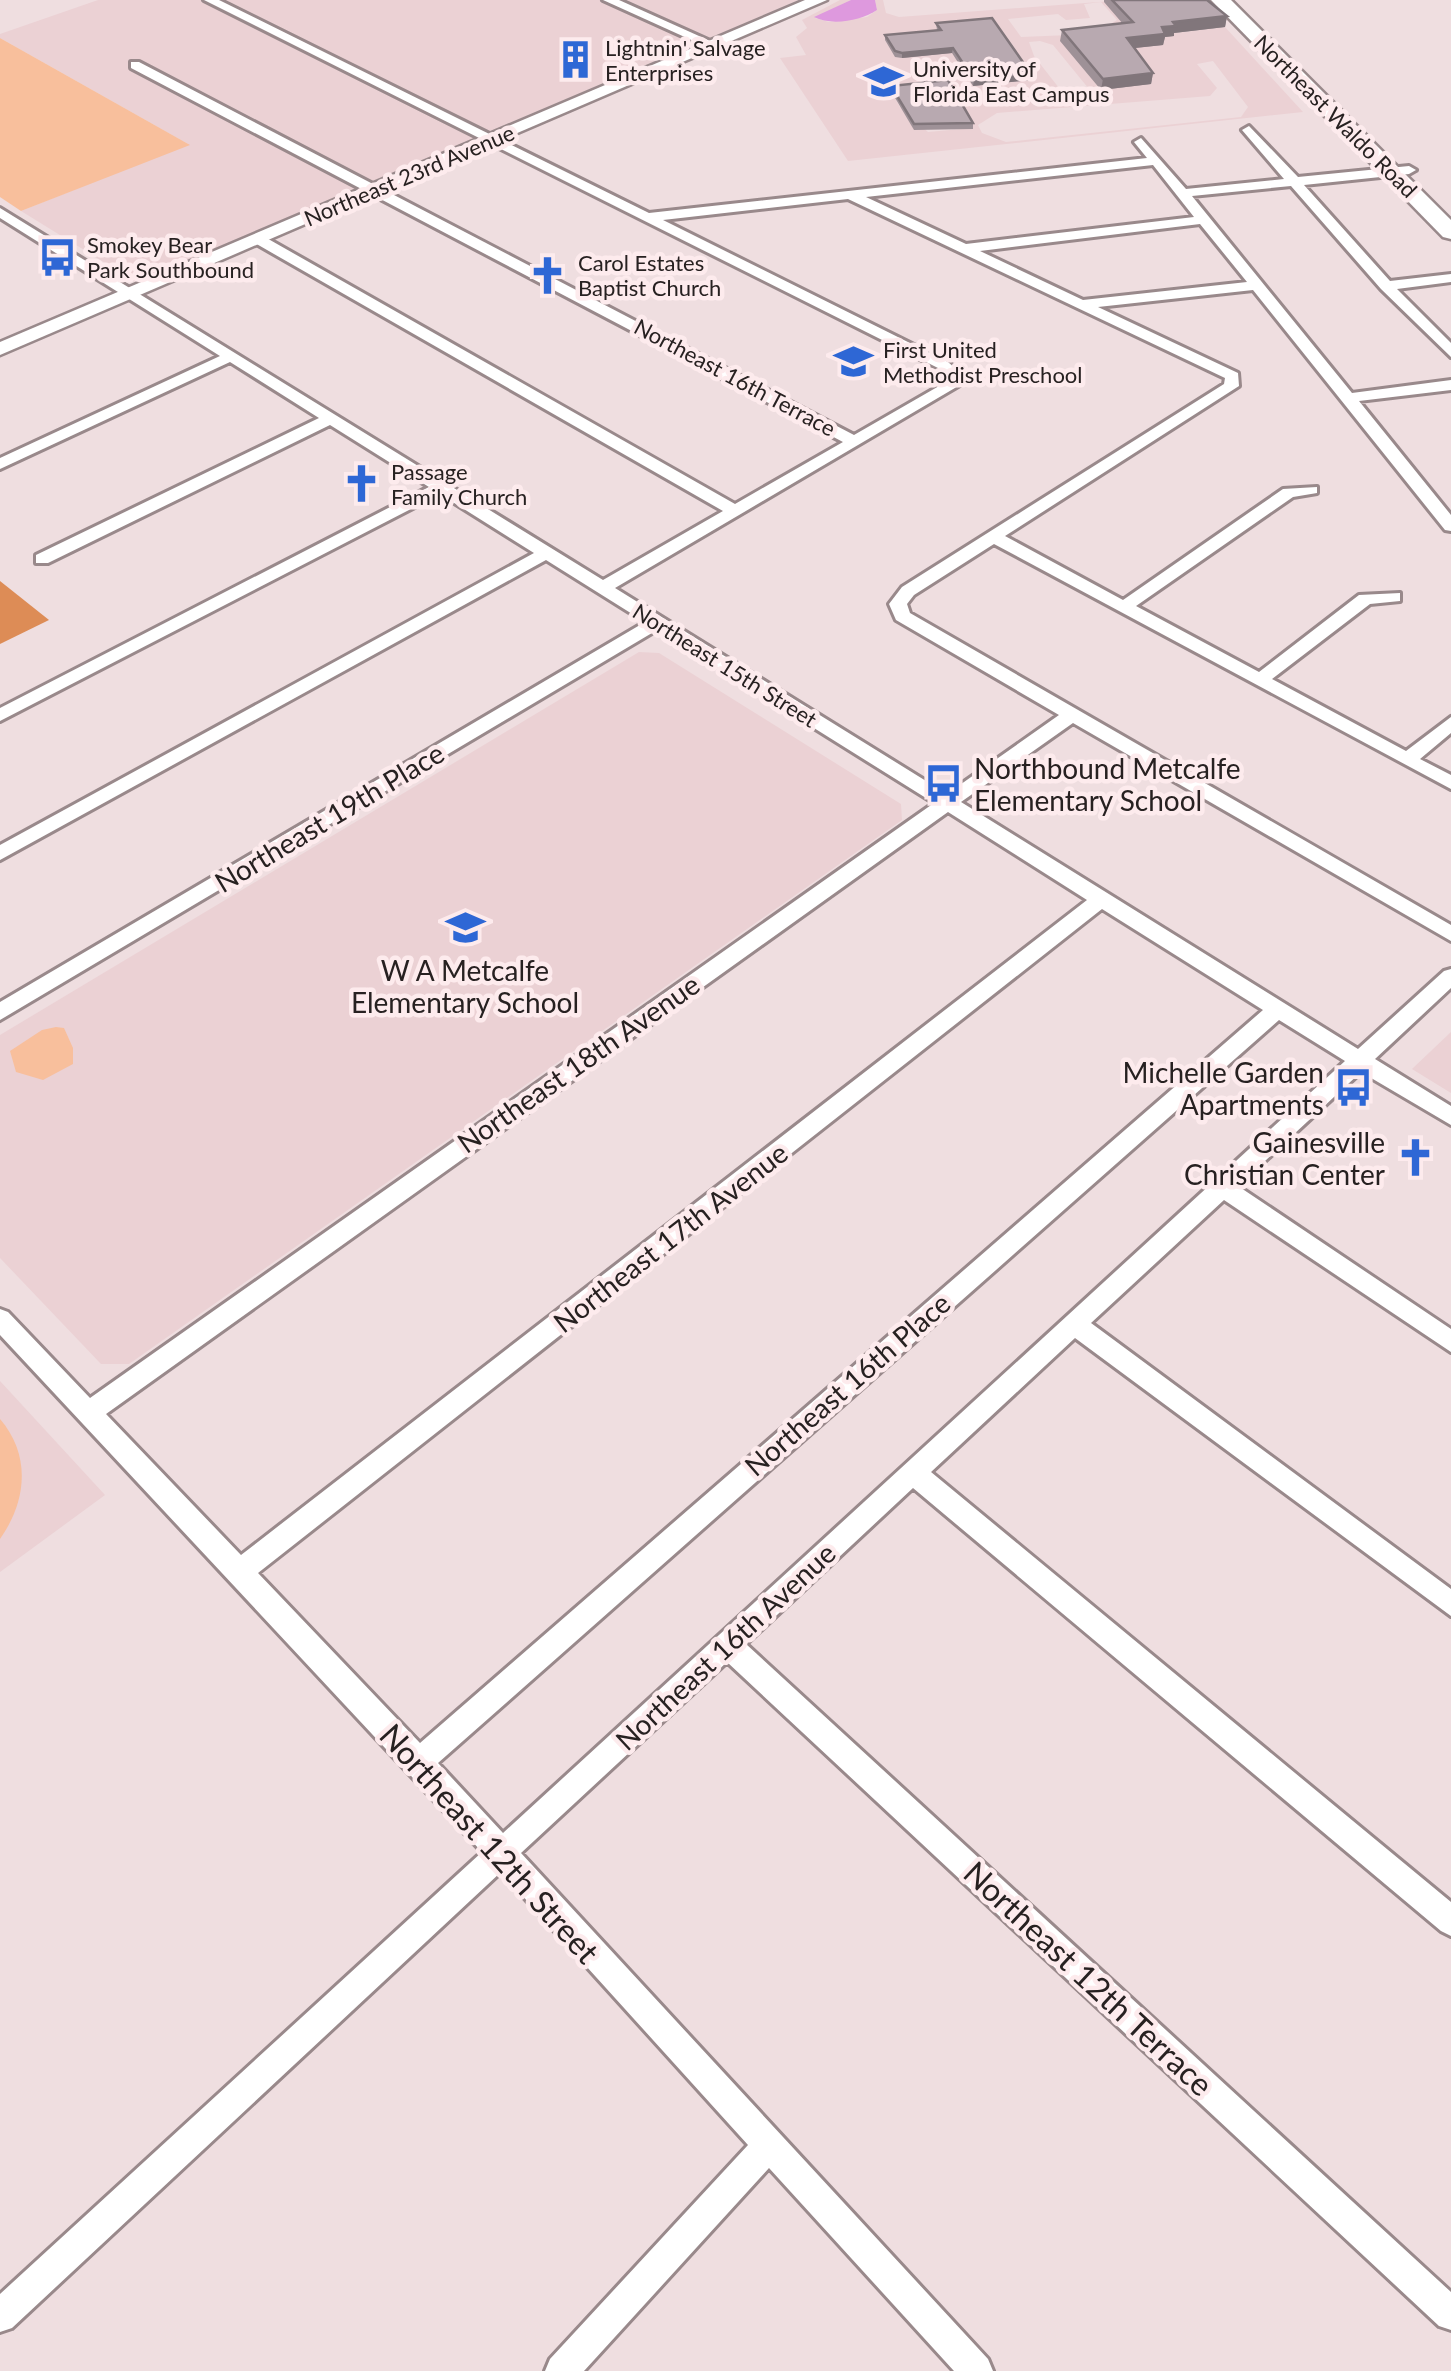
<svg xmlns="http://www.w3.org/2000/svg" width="1451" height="2371" font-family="Lato,sans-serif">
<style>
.built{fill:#ebd1d4;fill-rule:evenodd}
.green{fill:#f8bf9c}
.forest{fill:#dd8c56}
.water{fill:#de99de}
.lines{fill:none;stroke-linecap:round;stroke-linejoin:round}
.minor-casing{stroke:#99898b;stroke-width:6}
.major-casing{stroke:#99898b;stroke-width:5}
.highway-casing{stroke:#99898b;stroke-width:5}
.minor{fill:#fff;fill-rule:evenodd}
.major{fill:#fff;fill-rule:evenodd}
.highway{fill:#fff;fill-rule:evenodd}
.wall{fill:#9e9197}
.shaded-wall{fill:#81767b}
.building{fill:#b8a9b0;stroke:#81767b;stroke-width:2.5}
.labels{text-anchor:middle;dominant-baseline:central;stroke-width:9;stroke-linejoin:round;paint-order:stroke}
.far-poi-label{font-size:22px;fill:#272121;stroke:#fdebed;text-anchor:start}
.far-street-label{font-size:22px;fill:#272121;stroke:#fdebed}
.poi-label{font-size:28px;fill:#272121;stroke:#fdebed;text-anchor:end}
.street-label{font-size:28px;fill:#272121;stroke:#fdebed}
.near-street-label{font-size:32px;fill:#272121;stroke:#fdebed}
</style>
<rect width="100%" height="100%" fill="#efdee0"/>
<!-- built -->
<g class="built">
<polygon points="98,0 799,0 136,282 21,211 188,144 0,38 0,34"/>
<path d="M840,0H851L815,18L829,22L867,17L877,10L875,0H883L886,13L899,17L1125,0L1162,44V20L1175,33L1225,27L1303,112L848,161L780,58L806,55L796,37L807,28L802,20ZM1101,2L1117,20L1112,23L1118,33L1021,37L1008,19L1058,14L1066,20L1090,18L1084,4ZM1040,41L1053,45L1098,100L1070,102L1034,56L1029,42ZM1213,61L1248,107L1241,117L1006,142L982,133L978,125L997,113L1210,96L1217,88L1197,64ZM891,91L972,128L928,132L900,107Z"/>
<polygon points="639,652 659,653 901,804 902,820 129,1364 101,1364 0,1258 0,1035"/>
<polygon points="1451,1032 1451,1093 1412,1069"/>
<polygon points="0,1381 105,1495 0,1572"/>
</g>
<!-- green -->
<g class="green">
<polygon points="0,38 190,145 21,211 0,197"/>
<polygon points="56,1027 64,1028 73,1048 73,1064 43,1080 16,1072 10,1051 42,1030"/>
<path d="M0,1419C31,1455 27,1501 0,1539Z"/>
</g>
<!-- forest -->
<polygon class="forest" points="0,581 49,620 0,644"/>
<!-- water -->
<path class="water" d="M851,0H875L877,10C861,21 831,26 814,17Z"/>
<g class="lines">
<defs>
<g id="minor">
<path d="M204,0H219L649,213L1147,158L1134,142L1141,138L1186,189L1284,179L1242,130L1249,126L1298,177L1409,166L1416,170L1409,174L1304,185L1390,281L1451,274V282L1397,289L1451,343V357L1381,289L1291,186L1192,196L1352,393L1451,380V390L1359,401L1451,515V531L1445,530L1253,290L1098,307L1238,373L1239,386L1005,536L1123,600L1283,489L1317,487V493L1293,497L1136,606L1259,672L1359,595L1400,593V601L1370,604L1272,679L1406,751L1451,717V733L1420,759L1451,775V789L994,544L914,595L907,604L910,613L1451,925V941L1073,723L961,802L1358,1049L1444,971L1451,969V988L1375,1059L1451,1106V1125L1361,1072L1238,1186L1451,1329V1352L1224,1200L1091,1323L1451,1589V1616L1075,1338L931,1472L1451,1902V1936L1441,1931L913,1488L746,1644L1451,2292V2330L1439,2326L727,1662L521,1853L988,2359L993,2371H954L769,2168L584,2371H545L550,2359L748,2145L501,1872L12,2328L0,2332V2294L482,1852L0,1335V1309L8,1312L90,1398L934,803L657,630L0,1020V1002L645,622L546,560L0,860V845L534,553L440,494L0,721V708L429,487L330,425L48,563H36V555L319,418L230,362L0,469V458L220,356L0,218V208L603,580L723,511L253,242V236H263L735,504L843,442L131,68V62H139L854,435L946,382L948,377L938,368ZM1153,165L1194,217L966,244L866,197ZM848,199L1225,378L1224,384L902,587L889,604L896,620L1059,715L947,794L615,588L960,385L964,376L948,362L663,220ZM1200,224L1247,282L1083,300L980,251ZM948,812L1087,900L241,1555L106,1414ZM1102,909L1263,1010L420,1743L258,1573ZM1279,1020L1345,1061L503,1833L438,1763Z"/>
<polygon points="603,0 619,0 719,45 709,48"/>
</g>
<polygon id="major" points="805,0 827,0 0,355 0,342"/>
<polygon id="highway" points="1211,0 1231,0 1451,220 1451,239 1443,237"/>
</defs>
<!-- minor casing -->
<use href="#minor" class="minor-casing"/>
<!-- major casing -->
<use href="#major" class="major-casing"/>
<!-- highway casing -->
<use href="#highway" class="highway-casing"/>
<!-- minor -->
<use href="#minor" class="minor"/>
<!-- major -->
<use href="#major" class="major"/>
<!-- highway -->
<use href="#highway" class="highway"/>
</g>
<!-- wall -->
<g class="wall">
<polygon points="1104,0 1207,0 1227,16 1225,27 1174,33 1174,36 1165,37 1163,45 1134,48 1153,73 1151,84 1101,90 1060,41 1062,30 1123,24 1104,2"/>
<polygon points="936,23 1032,75 1031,80 973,86 952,53 902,58 895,57 885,40 885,35 937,30"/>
<polygon points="891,86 973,123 973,129 914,130 891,91"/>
</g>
<!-- shaded-wall -->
<g class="shaded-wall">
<polygon points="1227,16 1225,27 1174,33 1174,36 1165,37 1163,45 1126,49 1127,38 1173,22"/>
<polygon points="953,48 952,53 902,58 902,53"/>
<polygon points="1153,73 1151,84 1101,90 1103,79"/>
<polygon points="1032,75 1031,80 973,86 974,80"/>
</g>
<!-- building -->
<g class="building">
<polygon points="1112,0 1207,0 1227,16 1173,22 1176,26 1162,27 1165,34 1127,38 1153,73 1103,79 1062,30 1133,22"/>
<polygon points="992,18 1032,75 974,80 953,48 902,53 895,51 885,35 941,30 936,23"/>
<polygon points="948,80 973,123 914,124 891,86"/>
</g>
<!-- icons -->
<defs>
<symbol id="building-bare" viewBox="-9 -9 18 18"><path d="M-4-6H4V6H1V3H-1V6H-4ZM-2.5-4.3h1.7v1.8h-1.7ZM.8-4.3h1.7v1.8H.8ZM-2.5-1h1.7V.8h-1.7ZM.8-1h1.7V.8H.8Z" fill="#2e67d5" stroke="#fdebed" stroke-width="2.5" paint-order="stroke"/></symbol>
<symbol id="university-bare" viewBox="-9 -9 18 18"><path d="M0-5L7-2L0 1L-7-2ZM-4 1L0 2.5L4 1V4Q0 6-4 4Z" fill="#2e67d5" stroke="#fdebed" stroke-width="2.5" paint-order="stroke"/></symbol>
<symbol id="bus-bare" viewBox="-9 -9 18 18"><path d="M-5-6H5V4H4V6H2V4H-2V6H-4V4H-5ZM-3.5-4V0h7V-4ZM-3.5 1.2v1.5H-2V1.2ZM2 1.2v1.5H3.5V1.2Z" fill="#2e67d5" stroke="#fdebed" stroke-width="2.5" paint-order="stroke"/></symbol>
<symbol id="church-bare" viewBox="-9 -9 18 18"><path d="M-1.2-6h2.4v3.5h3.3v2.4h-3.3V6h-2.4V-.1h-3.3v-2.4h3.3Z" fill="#2e67d5" stroke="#fdebed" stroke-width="2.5" paint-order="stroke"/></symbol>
<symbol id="school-bare" viewBox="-9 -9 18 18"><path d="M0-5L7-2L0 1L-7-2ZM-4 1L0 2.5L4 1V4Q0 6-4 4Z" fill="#2e67d5" stroke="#fdebed" stroke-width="2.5" paint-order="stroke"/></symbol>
</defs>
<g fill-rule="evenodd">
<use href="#building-bare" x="548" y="32" width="55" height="55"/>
<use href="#university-bare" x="856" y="54" width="55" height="55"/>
<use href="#bus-bare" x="30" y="230" width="55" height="55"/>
<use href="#church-bare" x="520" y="248" width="55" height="55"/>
<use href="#school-bare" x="826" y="334" width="55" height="55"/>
<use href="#church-bare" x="334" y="456" width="55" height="55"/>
<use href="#bus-bare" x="916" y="756" width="55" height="55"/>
<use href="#school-bare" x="438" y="900" width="55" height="55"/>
<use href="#bus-bare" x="1326" y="1060" width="55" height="55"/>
<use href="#church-bare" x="1388" y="1130" width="55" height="55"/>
</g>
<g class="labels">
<!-- far-poi labels -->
<g class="far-poi-label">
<text x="605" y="47">Lightnin' Salvage<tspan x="605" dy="25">Enterprises</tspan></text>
<text x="913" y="68">University of<tspan x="913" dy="25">Florida East Campus</tspan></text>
<text x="87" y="244">Smokey Bear<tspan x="87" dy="25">Park Southbound</tspan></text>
<text x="578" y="262">Carol Estates<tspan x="578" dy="25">Baptist Church</tspan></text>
<text x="883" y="349">First United<tspan x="883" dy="25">Methodist Preschool</tspan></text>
<text x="391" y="471">Passage<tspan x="391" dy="25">Family Church</tspan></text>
</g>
<!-- far-street labels -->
<g class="far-street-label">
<text transform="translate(1336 116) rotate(45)">Northeast Waldo Road</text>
<text transform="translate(409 175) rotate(-23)">Northeast 23rd Avenue</text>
<text transform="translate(735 377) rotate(28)">Northeast 16th Terrace</text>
<text transform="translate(725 665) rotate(32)">Northeast 15th Street</text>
</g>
<!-- poi labels -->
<g class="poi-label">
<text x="974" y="768" text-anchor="start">Northbound Metcalfe<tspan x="974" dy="32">Elementary School</tspan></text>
<text x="465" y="970" text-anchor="middle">W A Metcalfe<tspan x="465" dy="32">Elementary School</tspan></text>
<text x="1324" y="1072">Michelle Garden<tspan x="1324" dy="32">Apartments</tspan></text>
<text x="1385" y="1142">Gainesville<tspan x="1385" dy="32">Christian Center</tspan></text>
</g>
<!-- street labels -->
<g class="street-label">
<text transform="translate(329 817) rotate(-31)">Northeast 19th Place</text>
<text transform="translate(578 1063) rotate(-35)">Northeast 18th Avenue</text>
<text transform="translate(670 1237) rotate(-38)">Northeast 17th Avenue</text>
<text transform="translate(847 1384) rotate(-41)">Northeast 16th Place</text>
<text transform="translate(725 1646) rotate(-43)">Northeast 16th Avenue</text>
</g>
<!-- near-street labels -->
<g class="near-street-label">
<text transform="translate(490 1843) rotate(48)">Northeast 12th Street</text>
<text transform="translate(1089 1978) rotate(43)">Northeast 12th Terrace</text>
</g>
</g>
</svg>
